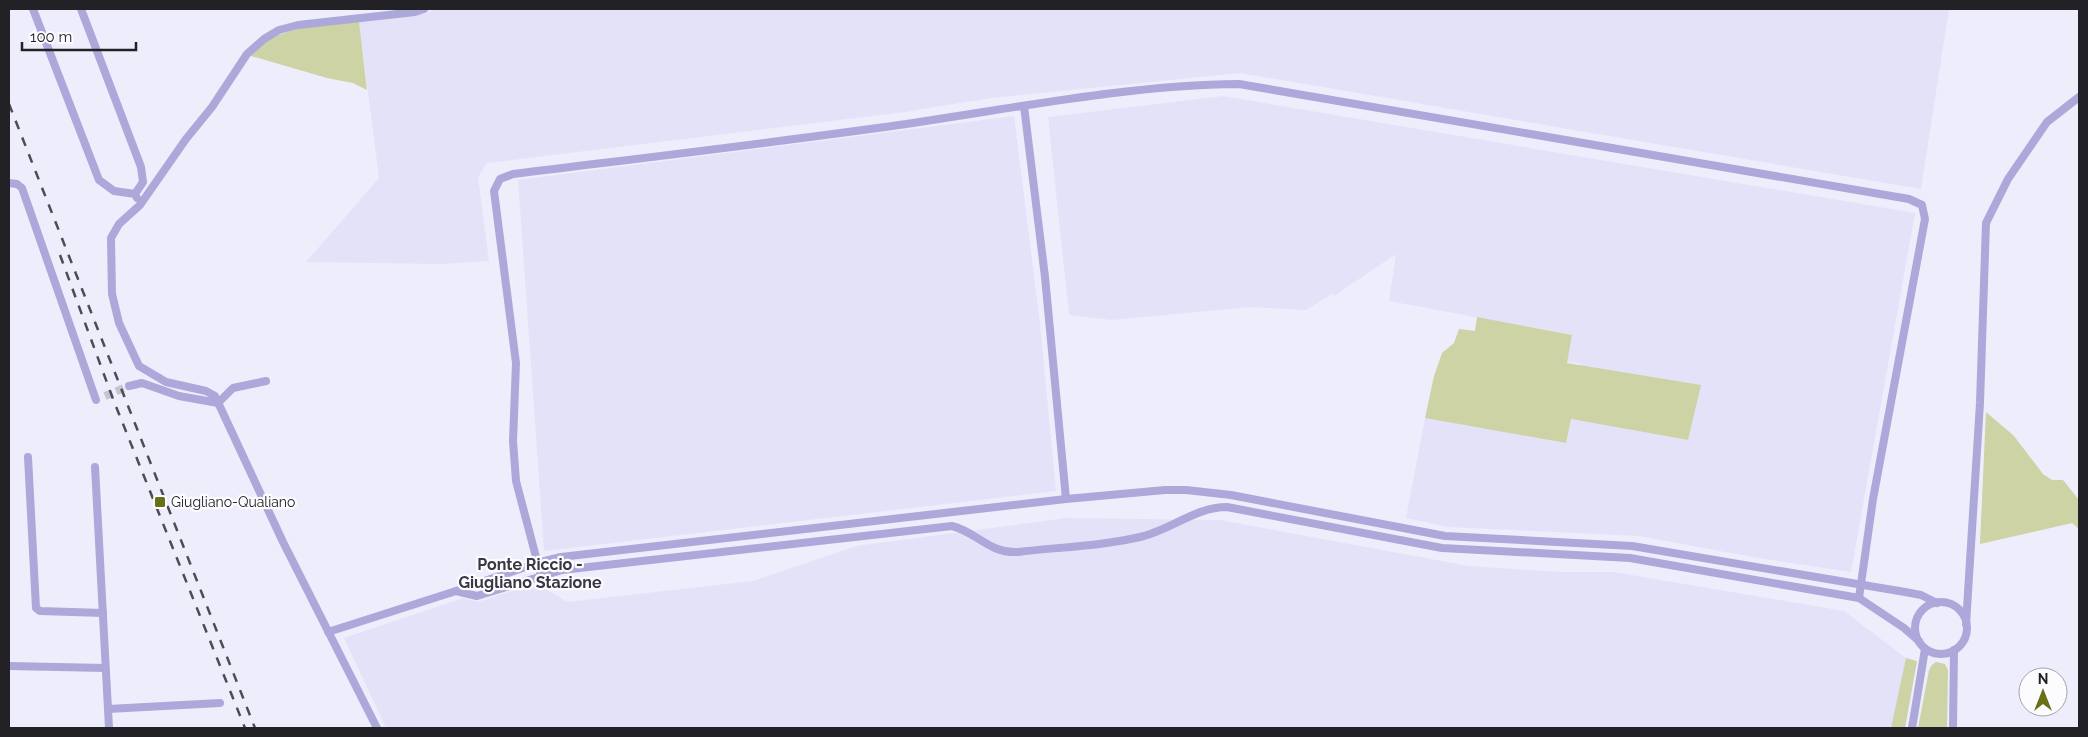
<svg xmlns="http://www.w3.org/2000/svg" width="2088" height="737" font-family="Raleway,sans-serif">
<style>
.built{fill:#e4e2f8}
.green{fill:#cdd3a5}
.lines{fill:none;stroke-linecap:round;stroke-linejoin:round}
.minor-tunnel{stroke:#c5c4d1;stroke-width:8;stroke-dasharray:8 4;stroke-linecap:butt}
.minor{stroke:#aca8da;stroke-width:8}
.rail{stroke:#4c4c53;stroke-width:2.5;stroke-dasharray:9 9;stroke-linecap:butt}
.poi-dot{fill:#6a7016;stroke:#fcfcff;stroke-width:2}
.labels{text-anchor:middle;dominant-baseline:central;stroke-width:4.5;stroke-linejoin:round;paint-order:stroke}
.poi-label{font-size:14px;fill:#212126;stroke:#fcfcff;text-anchor:start}
.quarter-label{font-size:16px;font-weight:bold;fill:#383742;stroke:#fcfcff}
</style>
<rect width="100%" height="100%" fill="#eeedfc"/>
<!-- built -->
<g class="built">
<polygon points="433,9 1949,9 1921,189 1240,73 991,98 905,112 487,163 478,177 489,261 440,264 306,262 379,178 359,21 428,13"/>
<polygon points="1223,96 1915,213 1851,572 1752,557 1639,536 1448,527 1406,518 1425,418 1566,443 1570,419 1688,440 1579,363 1567,362 1572,335 1389,301 1396,254 1334,296 1332,294 1306,310 1250,307 1111,320 1069,315 1048,117"/>
<polygon points="1014,116 1040,324 1056,491 544,551 518,180"/>
<polygon points="1066,518 1220,520 1469,566 1562,572 1614,572 1844,611 1906,658 1892,728 386,728 344,638 463,598 478,602 536,583 567,602 753,581 856,546"/>
</g>
<!-- green -->
<g class="green">
<path d="M359,21L367,90L353,83L327,78L251,56C279,23 320,27 359,21Z"/>
<polygon points="1477,317 1572,335 1567,363 1701,385 1688,440 1571,419 1566,443 1425,418 1434,376 1442,353 1454,343 1459,329 1475,331"/>
<polygon points="1986,412 2014,436 2043,474 2052,480 2063,480 2079,500 2079,529 2072,523 1980,544"/>
<polygon points="1906,658 1917,661 1905,728 1891,728"/>
<polygon points="1936,662 1945,664 1948,670 1947,728 1918,728 1929,670 1932,665"/>
</g>
<g class="lines">
<!-- minor-tunnel -->
<polyline class="minor-tunnel" points="105,396 129,386"/>
<!-- minor -->
<g class="minor">
<polyline points="33,9 99,180 114,191 135,194"/>
<polyline points="81,9 141,167 143,182 135,194 137,198"/>
<polyline points="1024,106 1045,277 1066,499"/>
<polyline points="9,183 17,184 22,188 96,400"/>
<polyline points="129,386 142,383 179,396 218,403 233,388 266,381"/>
<polyline points="28,457 36,608 40,611 103,613"/>
<polyline points="95,467 109,728"/>
<path d="M541,576L516,481L513,441L516,363L494,191L500,179L513,174C642,158 771,143 899,125C1011,109 1126,85 1239,84L1909,199L1922,205L1925,219L1873,499L1859,598"/>
<circle cx="1941" cy="628" r="26"/>
<polyline points="1966,624 1980,403 1986,223 2008,179 2047,122 2079,97"/>
<polyline points="328,632 456,591"/>
<path d="M1919,641L1904,628L1859,598L1630,558L1442,548L1227,507C1197,507 1173,528 1144,536C1104,546 1060,547 1018,552C989,554 977,532 952,526L562,570L477,596L456,591L537,563L561,557L1066,499L1165,490H1186L1231,495L1445,536L1632,546L1905,592L1921,595L1937,603"/>
<polyline points="9,666 105,668"/>
<polyline points="108,709 220,703"/>
<polyline points="377,728 283,542 215,396 206,391 166,382 139,366 119,323 112,294 111,238 119,224 140,205 186,139 212,107 247,54 264,39 279,30 298,25 415,12 424,9"/>
<polyline points="1912,728 1925,649"/>
<polyline points="1953,728 1954,650"/>
</g>
<!-- rail -->
<g class="rail">
<polyline points="9,104 255,728"/>
<polyline points="60,255 113,399 245,728"/>
</g>
</g>
<!-- markers -->
<rect class="poi-dot" x="154" y="496" width="12" height="12" rx="2.5"/>
<g class="labels">
<!-- poi labels -->
<g class="poi-label">
<text x="171" y="502">Giugliano-Qualiano</text>
</g>
<!-- quarter labels -->
<g class="quarter-label">
<text x="530" y="564">Ponte Riccio -<tspan x="530" dy="18">Giugliano Stazione</tspan></text>
</g>
</g>
<!-- border -->
<rect width="2088" height="737" fill="none" stroke="#212126" stroke-width="20"/>
<!-- north arrow -->
<g transform="translate(2043 692)"><circle r="24" fill="#fcfcff" stroke="#a4a4a8"/>
<path d="M0-4L9 19L0 12L-9 19Z" fill="#6a7016"/>
<text y="-8" font-size="14" font-weight="bold" text-anchor="middle" fill="#212126">N</text>
</g>
<!-- scale -->
<path d="M22 42v8h114v-8" fill="none" stroke="#212126" stroke-width="2.5"/>
<text x="30" y="42" font-size="15" fill="#212126" stroke="#fcfcff" stroke-width="4" paint-order="stroke">100 m</text>
</svg>
